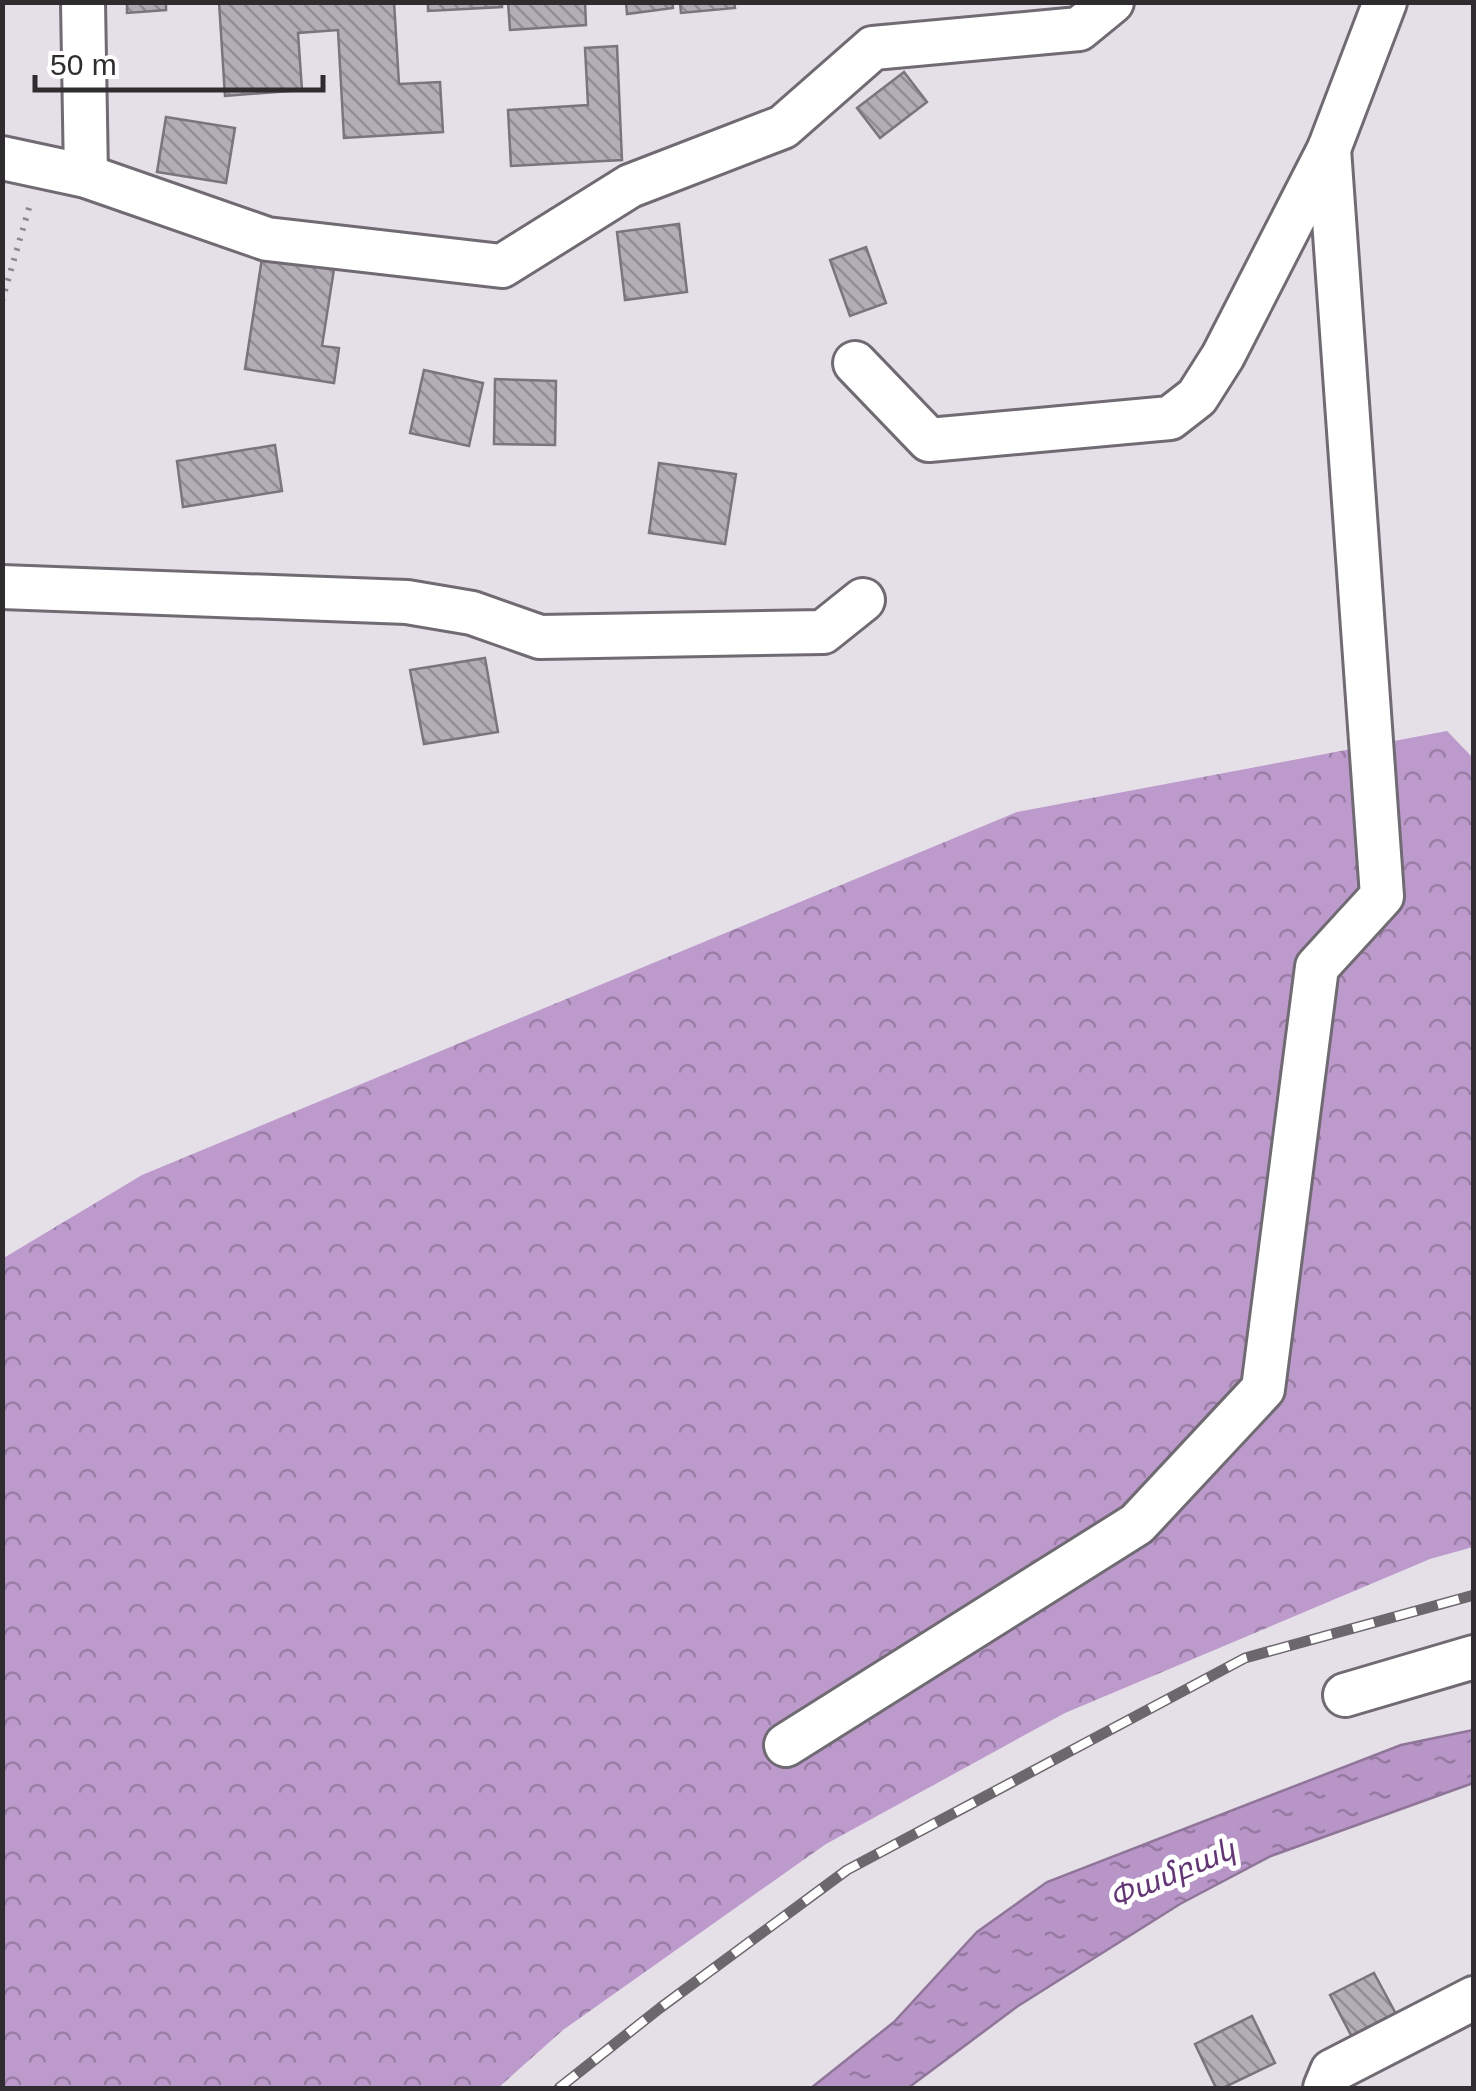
<svg xmlns="http://www.w3.org/2000/svg" width="1476" height="2091" font-family="Arial,'Noto Sans Armenian',sans-serif">
<style>
.forest{fill:url(#forest-crowns)}
.water{fill:url(#water-ripples);stroke:#8f7699;stroke-width:2.5}
.building{fill:url(#building-back-hatch);stroke:#7a757d;stroke-width:2.5}
.lines{fill:none;stroke-linecap:round;stroke-linejoin:round}
.minor-casing{stroke:#706a72;stroke-width:48}
.path{stroke:#8c888e;stroke-width:6;stroke-dasharray:2.5 8;stroke-linecap:butt}
.minor{stroke:#fff;stroke-width:42}
.rail-casing{stroke:#6b676c;stroke-width:11}
.rail{stroke:#fff;stroke-width:8;stroke-dasharray:22;stroke-linecap:butt}
.labels{text-anchor:middle;dominant-baseline:central;stroke-width:10;stroke-linejoin:round;paint-order:stroke}
.water-label{font-size:30px;font-style:italic;fill:#623674;stroke:#fff}
</style>
<defs>
<pattern id="forest-crowns" width="20" height="18" patternUnits="userSpaceOnUse" patternTransform="scale(2.5)"><rect width="20" height="18" fill="#bd9acc"/><path d="M2 6a3 3 0 1 1 6 0M12 15a3 3 0 1 1 6 0" fill="none" stroke="#9a7ea6"/></pattern>
<pattern id="water-ripples" width="26" height="14" patternUnits="userSpaceOnUse" patternTransform="scale(2.5)"><rect width="26" height="14" fill="#b895c7"/><path d="M2 4q2-2 4 0t4 0M15 11q2-2 4 0t4 0" fill="none" stroke="#967aa2"/></pattern>
<pattern id="building-back-hatch" width="6" height="6" patternUnits="userSpaceOnUse" patternTransform="scale(2.5)"><rect width="6" height="6" fill="#b3adb6"/><path d="M-1 5l2 2M0 0l6 6M5-1l2 2" fill="none" stroke="#928d94"/></pattern>
</defs>
<rect width="100%" height="100%" fill="#e5dfe8"/>
<!-- forest -->
<polygon class="forest" points="1447,731 1473,758 1473,1547 1430,1559 1065,1713 826,1844 563,2030 498,2088 3,2088 2,1259 142,1175 1017,812"/>
<!-- water -->
<polygon class="water" points="1473,1730 1473,1783 1271,1856 1180,1904 1018,2006 908,2088 811,2088 894,2022 977,1932 1047,1882 1401,1745"/>
<!-- building -->
<g class="building">
<polygon points="127,2 166,2 166,10 127,13"/>
<polygon points="219,2 394,2 399,84 440,82 443,132 344,138 338,30 298,33 302,90 225,96"/>
<polygon points="428,2 502,2 502,7 428,11"/>
<polygon points="508,2 585,2 586,25 510,30"/>
<polygon points="626,2 672,2 673,8 627,14"/>
<polygon points="680,2 734,2 735,8 681,13"/>
<polygon points="617,46 622,160 511,166 508,110 588,105 585,48"/>
<polygon points="904,72 927,102 880,138 857,108"/>
<polygon points="166,117 235,128 226,183 157,172"/>
<polygon points="679,224 687,292 625,300 617,232"/>
<polygon points="866,247 886,303 850,316 830,260"/>
<polygon points="262,258 334,269 322,346 339,348 334,383 245,369"/>
<polygon points="424,370 483,383 469,446 410,433"/>
<polygon points="495,379 556,381 555,445 494,444"/>
<polygon points="275,445 282,491 183,507 177,461"/>
<polygon points="659,463 736,474 725,544 649,533"/>
<polygon points="485,658 498,732 424,744 410,670"/>
<polygon points="1374,1973 1396,2014 1352,2037 1330,1995"/>
<polygon points="1252,2016 1275,2063 1223,2088 1216,2088 1195,2044"/>
</g>
<g class="lines">
<defs>
<g id="minor">
<polyline points="83,2 86,176"/>
<polyline points="2,158 86,176 267,239 502,266 630,186 783,127 873,48 1079,29 1112,2"/>
<polyline points="855,363 929,440 1170,418 1197,397 1223,356 1329,149 1385,2"/>
<polyline points="2,587 407,602 472,613 540,637 823,632 863,600"/>
<polyline points="1345,1695 1474,1657"/>
<polyline points="786,1745 1137,1524 1263,1389 1317,967 1382,896 1329,149"/>
<polyline points="1325,2088 1332,2071 1474,1998"/>
</g>
</defs>
<!-- minor casing -->
<use href="#minor" class="minor-casing"/>
<!-- path -->
<polyline class="path" points="2,301 31,201"/>
<!-- minor -->
<use href="#minor" class="minor"/>
<defs>
<polyline id="rail" points="559,2088 660,2008 847,1870 1245,1658 1474,1595"/>
</defs>
<!-- rail casing -->
<use href="#rail" class="rail-casing"/>
<!-- rail -->
<use href="#rail" class="rail"/>
</g>
<g class="labels">
<!-- water labels -->
<g class="water-label">
<text transform="translate(1172 1873) rotate(-23)">Փամբակ</text>
</g>
</g>
<!-- border -->
<rect width="1476" height="2091" fill="none" stroke="#2e2c2f" stroke-width="10"/>
<!-- scale -->
<path d="M35 75v15h288v-15" fill="none" stroke="#2e2c2f" stroke-width="5"/>
<text x="50" y="75" font-size="30" fill="#2e2c2f" stroke="#ffffff" stroke-width="8" paint-order="stroke">50 m</text>
</svg>
